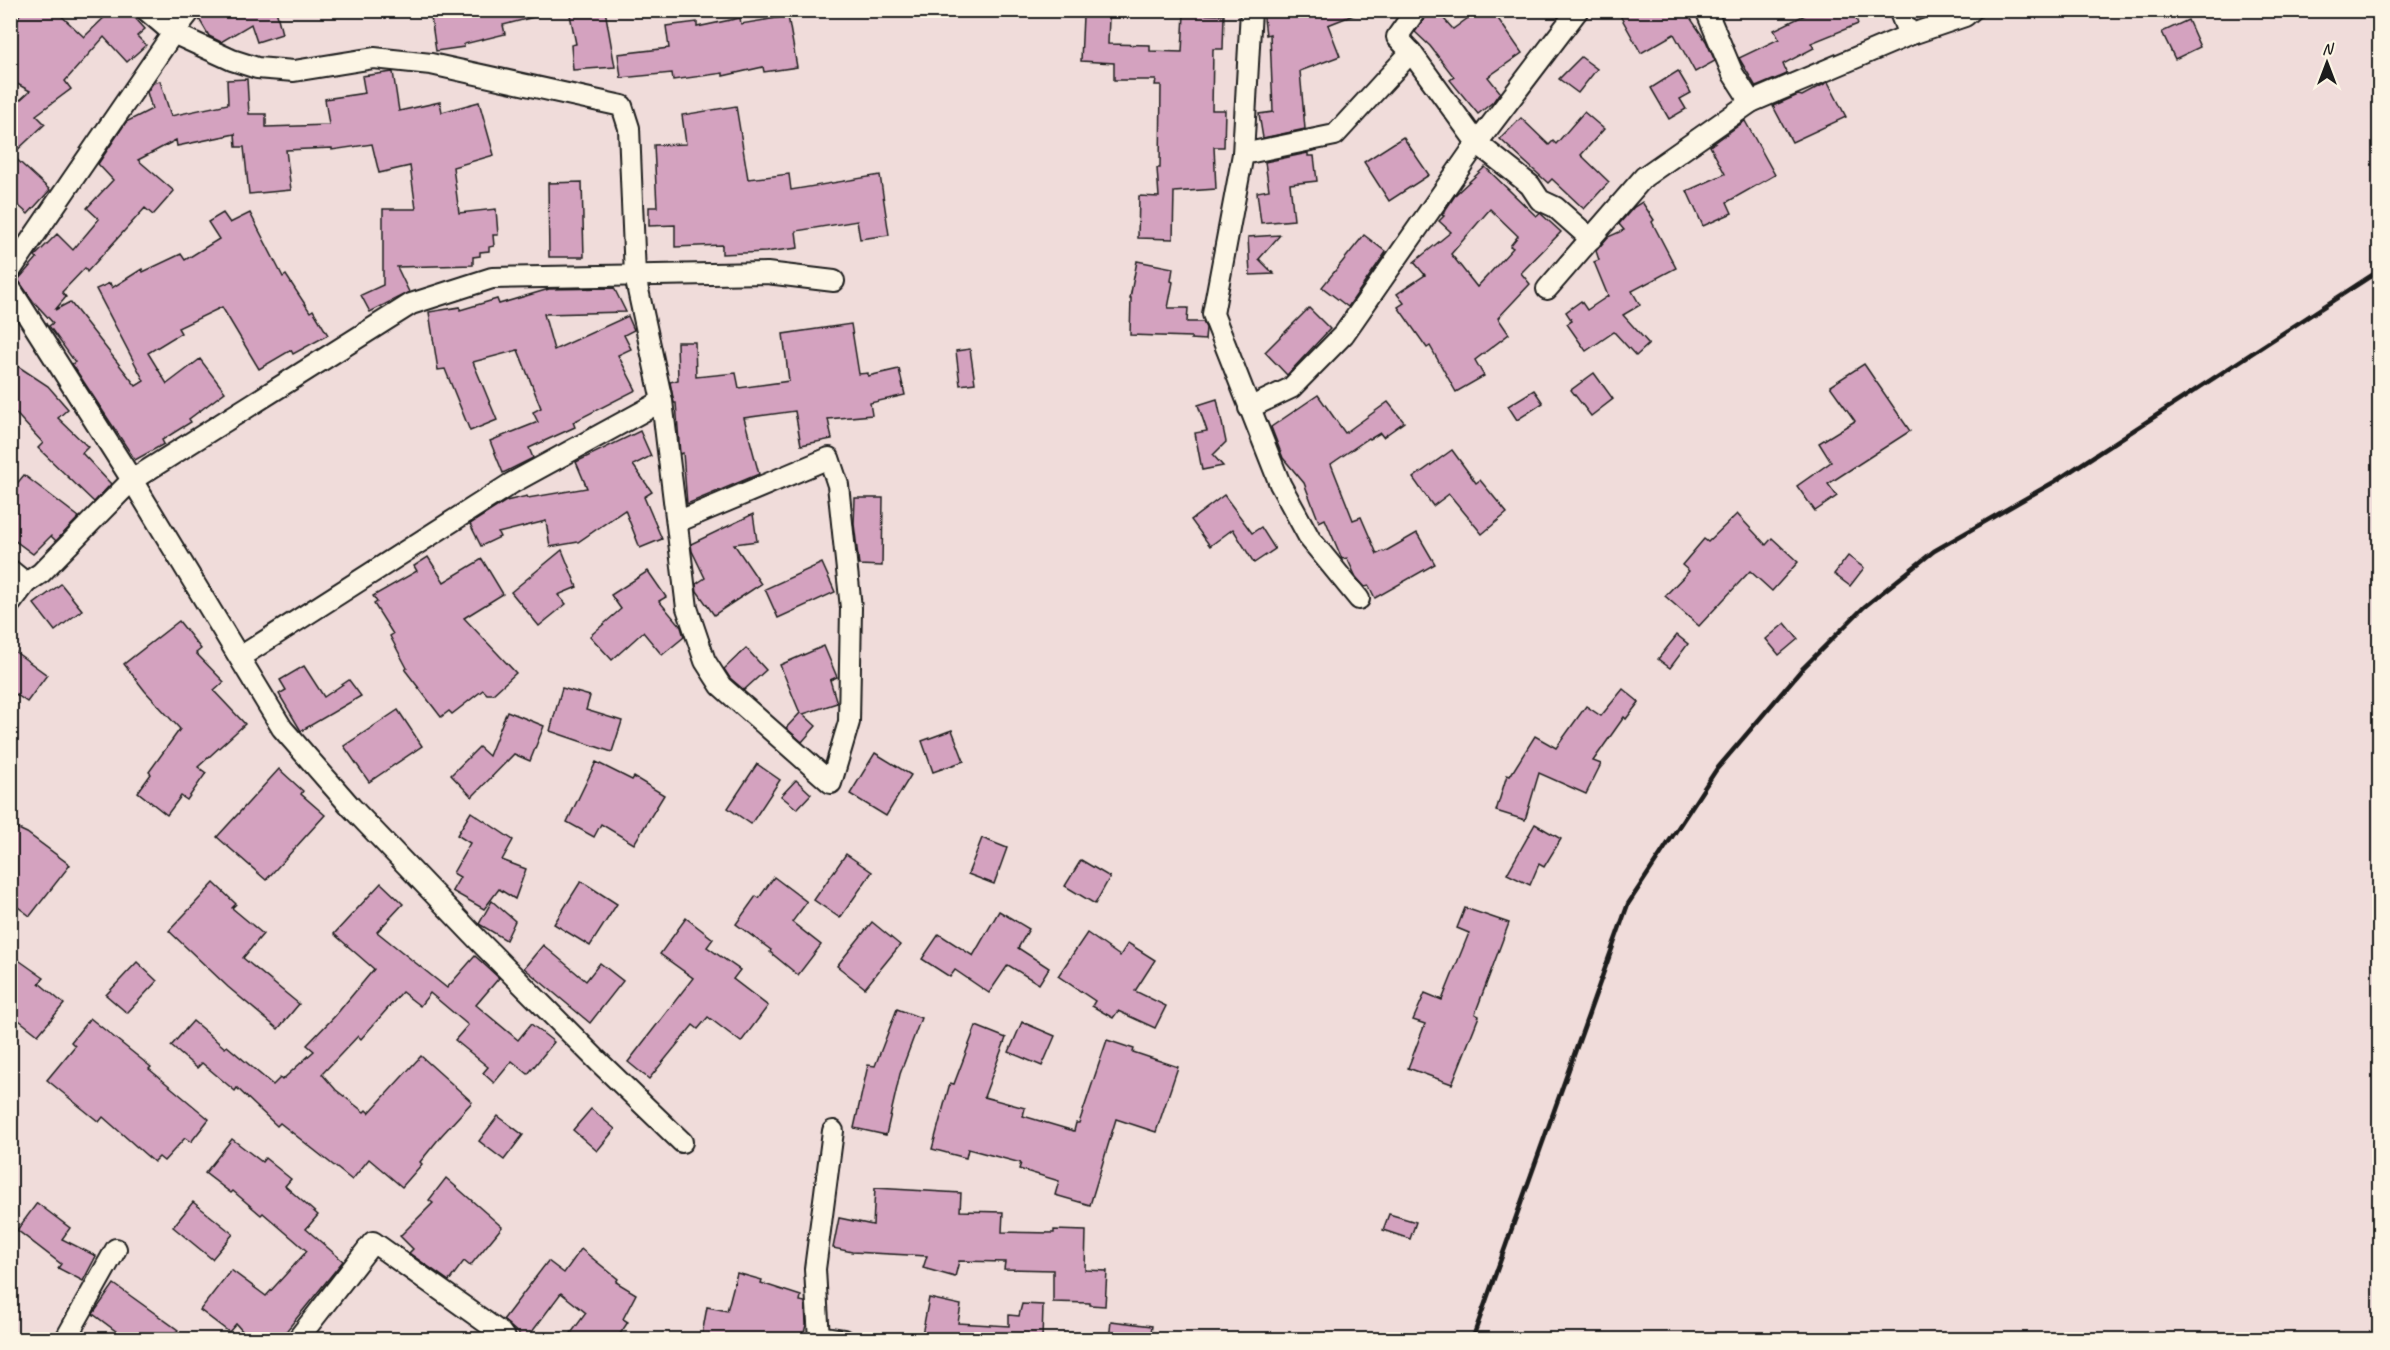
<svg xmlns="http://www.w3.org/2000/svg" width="2390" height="1350" font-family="Caveat,sans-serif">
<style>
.building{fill:#d4a2bf;stroke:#1c1c1c;stroke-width:1.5;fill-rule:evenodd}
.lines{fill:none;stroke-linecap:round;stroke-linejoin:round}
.street-casing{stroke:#1c1c1c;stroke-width:24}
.street{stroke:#fcf5e5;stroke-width:20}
.rail{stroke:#1c1c1c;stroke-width:4.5}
</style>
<rect width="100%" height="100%" fill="#f0dcda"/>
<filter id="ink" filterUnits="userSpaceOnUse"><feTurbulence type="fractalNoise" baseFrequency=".0167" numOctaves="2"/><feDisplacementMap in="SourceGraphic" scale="12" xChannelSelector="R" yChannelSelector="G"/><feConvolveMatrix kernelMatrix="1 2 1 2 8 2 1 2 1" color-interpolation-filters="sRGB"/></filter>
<g filter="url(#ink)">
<!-- building -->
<g class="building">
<polygon points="22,10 55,10 84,37 112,10 128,10 145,29 137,36 146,45 127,62 104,37 65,81 71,89 36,115 45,124 12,155 50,190 28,214 10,198 10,109 30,91 10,80 10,34"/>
<polygon points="203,10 276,10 282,34 257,42 251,24 221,42 209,36 199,19"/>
<polygon points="430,10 538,10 538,16 503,25 505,34 464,44 464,47 436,51"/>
<polygon points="569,10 605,10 615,67 573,70 571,45 576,44"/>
<polygon points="1263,10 1361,12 1328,25 1340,56 1300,71 1305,129 1263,138 1259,114 1273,112 1270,34 1266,35"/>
<polygon points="1431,10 1436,10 1453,29 1479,10 1492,10 1522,53 1488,77 1500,92 1493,102 1478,114 1450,80 1454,77 1430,46 1415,32"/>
<polygon points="1617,10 1685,10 1706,41 1715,61 1695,72 1674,34 1641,53"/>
<polygon points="1815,10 1853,10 1858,24 1811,43 1814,48 1783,64 1787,74 1756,87 1739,58 1779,39 1774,30"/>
<polygon points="1184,14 1224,15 1223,49 1213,49 1212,110 1225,110 1224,147 1214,147 1216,189 1174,192 1173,239 1138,238 1139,196 1159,197 1157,168 1160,168 1161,85 1155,85 1156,80 1114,80 1114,63 1081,61 1083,16 1109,17 1108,44 1150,45 1150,51 1182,52"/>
<polygon points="788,16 797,67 764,72 763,67 723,76 723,73 673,80 672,73 621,78 618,54 669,48 666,26 697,22 697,27 740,18 741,24"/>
<polygon points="2188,20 2200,47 2175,59 2162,32"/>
<polygon points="1581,57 1597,69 1578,93 1559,79"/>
<polygon points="1678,71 1691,93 1680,99 1686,109 1669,119 1651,88"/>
<polygon points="393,72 399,111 440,102 442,112 479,102 494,155 453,167 459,213 496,209 498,235 493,235 494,246 489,247 489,251 480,252 480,256 473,257 473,265 397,267 409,292 370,312 361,295 383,285 383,209 416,209 410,166 379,173 372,144 332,150 332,148 286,150 291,190 249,194 244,147 236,147 235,134 177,146 176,140 138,160 174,191 153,215 145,208 87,272 85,268 62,292 66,297 55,310 70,302 136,386 144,381 96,289 110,283 112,288 142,269 143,272 181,254 185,260 219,239 208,222 223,213 230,223 250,213 283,277 286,275 310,312 313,310 328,335 293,354 291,350 259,369 222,307 178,328 181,333 148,353 167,384 200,359 225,392 189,419 191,422 162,440 164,444 135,460 72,364 75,362 49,326 53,323 33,301 18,280 37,258 35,256 57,234 73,250 99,219 87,208 113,180 98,164 126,122 152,109 147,92 153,83 160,81 171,116 228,104 227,80 247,79 249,114 266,114 266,127 329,125 325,99 365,93 362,76"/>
<polygon points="1828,82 1846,117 1792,142 1773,106 1798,95 1802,96"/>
<polygon points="736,106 748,179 789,174 791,190 880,175 889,235 860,239 857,221 796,231 798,248 766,252 722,254 722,245 675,247 675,225 649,226 649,207 657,207 654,145 686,144 682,115"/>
<polygon points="1584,112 1604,129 1581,155 1609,182 1584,209 1552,179 1548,183 1500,139 1521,118 1549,145 1553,141 1556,144"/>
<polygon points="1745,121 1775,175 1727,202 1732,213 1703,226 1687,191 1725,174 1710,146"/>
<polygon points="1403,137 1429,175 1389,201 1364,162"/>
<polygon points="1308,153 1308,156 1314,156 1317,181 1290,184 1294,220 1261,223 1257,192 1269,190 1265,162"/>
<path d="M1485,167L1536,216L1540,213L1561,232L1521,273L1530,284L1498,318L1509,334L1475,360L1484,376L1456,392L1430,346L1427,348L1398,307L1404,303L1397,294L1425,275L1414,262L1451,232L1439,221L1444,216L1442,215L1456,194ZM1490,209L1518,236L1510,246L1513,248L1477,287L1451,254Z"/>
<polygon points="582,182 584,257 549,257 548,183"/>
<polygon points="1642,202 1654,220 1652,222 1676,268 1632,291 1640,305 1623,315 1649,344 1636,356 1614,332 1586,351 1567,324 1572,321 1566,312 1581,301 1587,310 1608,296 1594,262 1599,260 1596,251 1608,237 1624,230 1619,224 1634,207"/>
<polygon points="1280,235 1259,259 1274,274 1250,275 1248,237"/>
<polygon points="1364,235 1386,252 1348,307 1322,287"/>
<polygon points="1137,261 1173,268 1171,281 1173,282 1168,308 1188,308 1187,322 1203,322 1206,328 1205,340 1191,339 1191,337 1130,335 1131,298 1130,298"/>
<polygon points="614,288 626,312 544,314 554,350 628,316 634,330 624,335 631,349 618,355 636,390 573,422 575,427 529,448 533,458 503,473 490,441 538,422 533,412 541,408 518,350 473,362 497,420 470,431 445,369 438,370 429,312 460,307 460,310 497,299 499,304 549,289"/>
<polygon points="1309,308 1330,329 1287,375 1265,352"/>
<polygon points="851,324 859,374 868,373 868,376 899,369 905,395 870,403 872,415 828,419 832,439 801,445 795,411 744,418 759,474 687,504 683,453 680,454 676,403 674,403 670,382 678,380 677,342 695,342 696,377 736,373 739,388 789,381 783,334"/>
<polygon points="970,349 975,383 960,385 956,351"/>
<polygon points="10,361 48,386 68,409 58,418 88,447 82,453 111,484 94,502 38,448 43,443 10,407"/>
<polygon points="1864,364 1910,431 1828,484 1837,496 1815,511 1797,486 1831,462 1819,443 1855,421 1830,386"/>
<polygon points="1594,373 1613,399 1591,416 1571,390"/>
<polygon points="1534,390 1543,403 1517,420 1508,406"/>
<polygon points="1318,395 1345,433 1388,402 1404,422 1383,437 1380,433 1370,439 1369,438 1331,464 1353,520 1361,517 1377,554 1383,551 1384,552 1417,533 1435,564 1375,598 1369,586 1365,587 1356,577 1347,558 1342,559 1325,519 1319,522 1304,483 1283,458 1271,427"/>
<polygon points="1217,399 1226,442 1213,455 1223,466 1202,470 1195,433 1207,431 1198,405"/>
<polygon points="640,431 651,456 633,465 652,492 644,497 662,539 640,548 625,510 578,542 550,547 546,521 498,533 500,537 481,546 470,524 506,501 527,496 528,498 587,488 576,462"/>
<polygon points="1452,450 1476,483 1480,480 1507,513 1482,534 1449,494 1433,506 1413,478"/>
<polygon points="24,475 79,517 56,541 51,536 33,554 10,537 10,492"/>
<polygon points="1224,495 1252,533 1261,527 1275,549 1254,563 1233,529 1210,546 1191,520"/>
<polygon points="855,498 883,498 882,566 859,565 854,524"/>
<polygon points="753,514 757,541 734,544 761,584 714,615 697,591 696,584 705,578 692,551 691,544"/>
<polygon points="1737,514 1766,545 1772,538 1798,562 1772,591 1750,571 1699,626 1665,596 1689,571 1682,565 1704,539 1708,542"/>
<polygon points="562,550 577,587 558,595 566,604 539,626 511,592"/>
<polygon points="1848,556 1864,568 1850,586 1834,574"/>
<polygon points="428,557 444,582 482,559 503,594 464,618 516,673 493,694 487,694 483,690 452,714 449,711 441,717 405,670 407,668 390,636 393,634 374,604 377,602 373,596 417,571 414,566"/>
<polygon points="822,563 835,592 778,618 765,589"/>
<polygon points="648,571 666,597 659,601 681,627 684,637 662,655 643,632 612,660 590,636 621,609 611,595"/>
<polygon points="61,584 82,610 55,631 34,604"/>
<polygon points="179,621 201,649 196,653 224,682 214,691 245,724 198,767 206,773 187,800 181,796 167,815 138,792 151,774 149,772 180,729 145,691 124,664"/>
<polygon points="1785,623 1798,639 1779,655 1766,639"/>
<polygon points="1677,635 1688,644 1670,668 1658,659"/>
<polygon points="824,646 837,677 830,680 837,703 803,714 816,726 802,742 786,728 800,713 780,665"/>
<polygon points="10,648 47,675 27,702 10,690"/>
<polygon points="746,648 766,670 744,690 730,678 724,669"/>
<polygon points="304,666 324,697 349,680 361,696 301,731 279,694 286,690 280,680"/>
<polygon points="562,688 590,696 586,710 622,721 612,752 550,731"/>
<polygon points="1623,689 1639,702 1626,719 1624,717 1593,761 1601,764 1586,794 1539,773 1525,820 1496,811 1507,775 1510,776 1535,736 1556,748 1586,706 1601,716"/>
<polygon points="398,710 422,746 369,782 344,746"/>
<polygon points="507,711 544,726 530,761 514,754 472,797 451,775 479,747 489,756"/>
<polygon points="952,730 964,761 933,772 922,741"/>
<polygon points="875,753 911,775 886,816 850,794"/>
<polygon points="596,762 632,780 634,777 664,795 634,844 601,824 594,837 567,822"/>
<polygon points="757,764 780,780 751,824 728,808"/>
<polygon points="279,769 303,791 301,794 325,815 266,880 217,837"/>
<polygon points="796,780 811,794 797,809 781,796"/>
<polygon points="471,812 513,840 502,860 526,869 515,899 499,889 484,909 452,891 460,877 453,873 470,843 457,835"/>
<polygon points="1535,824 1561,839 1544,867 1539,864 1530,885 1507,874"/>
<polygon points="10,825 27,833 70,865 30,916 10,901"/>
<polygon points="982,838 1007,848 994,884 968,874"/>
<polygon points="846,854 872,872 840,918 814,900"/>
<polygon points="1081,860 1110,877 1095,904 1065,886"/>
<polygon points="774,877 807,902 792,922 821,945 798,975 770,952 771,950 736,924 756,896 759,898"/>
<polygon points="581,881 617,904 590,946 554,924"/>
<polygon points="214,883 236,904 232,908 263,934 243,958 299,1004 278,1029 228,987 169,931"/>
<polygon points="381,883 403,904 377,932 447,988 475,956 499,978 476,1005 518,1040 531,1024 554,1042 528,1074 512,1061 494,1083 483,1073 488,1067 455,1040 468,1025 430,993 420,1006 402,992 361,1039 358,1036 322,1074 336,1090 364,1112 366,1110 369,1113 421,1056 472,1102 441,1136 420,1162 422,1164 402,1187 369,1159 352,1180 280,1123 277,1126 237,1088 235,1091 202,1063 197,1068 171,1046 193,1021 225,1048 227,1046 273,1085 280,1078 282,1080 314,1051 307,1045 335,1016 374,969 334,934"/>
<polygon points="492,901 515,921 506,940 479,924"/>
<polygon points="1465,908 1509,923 1475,1014 1479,1016 1452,1084 1408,1068 1425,1024 1413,1020 1425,993 1442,1000 1469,933 1457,928"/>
<polygon points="999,911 1029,929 1018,948 1049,968 1039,984 1008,965 989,993 955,970 950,977 922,959 939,934 973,956"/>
<polygon points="686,918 713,939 707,947 740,970 733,979 768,1006 741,1042 708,1017 698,1029 693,1025 649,1079 628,1062 693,978 660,954"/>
<polygon points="872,922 900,945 865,988 837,966"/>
<polygon points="1087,933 1120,956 1128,943 1155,960 1135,991 1166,1006 1155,1028 1118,1011 1113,1018 1092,1006 1095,1001 1058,976"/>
<polygon points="543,945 586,981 600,963 623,981 590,1023 524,968"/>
<polygon points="10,954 44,978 39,983 64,1004 38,1035 10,1013"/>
<polygon points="137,962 157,981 127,1013 106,995"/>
<polygon points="897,1009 921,1018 900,1074 886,1135 854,1128 868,1065 875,1066"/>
<polygon points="90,1018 151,1067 149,1069 209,1119 191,1142 185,1138 164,1161 159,1157 154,1162 103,1117 99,1122 47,1080 75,1046 71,1042"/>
<polygon points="1022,1022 1055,1036 1042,1066 1009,1052"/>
<polygon points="976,1026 1006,1038 984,1097 1025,1108 1023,1116 1074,1131 1076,1123 1079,1123 1107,1040 1134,1049 1133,1052 1178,1067 1156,1132 1116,1119 1090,1205 1055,1195 1059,1181 1019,1169 1021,1163 968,1149 966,1158 932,1149 950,1083 954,1084"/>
<polygon points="591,1109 615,1129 597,1151 573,1130"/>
<polygon points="498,1116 523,1135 504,1160 479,1141"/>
<polygon points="232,1139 262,1162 265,1158 291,1179 285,1186 318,1215 306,1229 343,1261 279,1340 250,1340 236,1324 229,1332 200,1310 231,1270 266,1296 307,1251 263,1213 261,1215 233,1191 231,1193 205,1173"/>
<polygon points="446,1178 502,1227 470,1266 464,1261 449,1281 409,1253 413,1249 400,1236 433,1203 429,1200"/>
<polygon points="875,1188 961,1193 960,1211 1003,1212 1002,1232 1054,1233 1054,1230 1086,1231 1085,1270 1107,1271 1105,1306 1090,1305 1090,1303 1053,1302 1053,1270 1004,1269 1005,1262 959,1261 955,1277 923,1268 927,1256 852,1252 833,1248 839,1218 873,1225"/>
<polygon points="193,1202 233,1234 212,1259 173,1227"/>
<polygon points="37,1203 70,1228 62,1239 96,1256 83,1281 58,1268 61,1264 17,1230"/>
<polygon points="1389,1214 1416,1222 1410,1239 1383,1230"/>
<polygon points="581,1249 618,1279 616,1282 636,1294 623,1319 628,1322 616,1340 566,1340 586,1313 561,1293 526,1340 503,1320 548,1261 564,1273"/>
<polygon points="737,1273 762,1280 761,1283 801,1296 800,1301 805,1302 806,1325 802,1340 701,1340 707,1307 727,1311"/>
<polygon points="114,1284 178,1330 171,1340 128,1340 93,1314"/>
<polygon points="929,1298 961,1305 958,1323 1009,1326 1009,1315 1019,1316 1022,1304 1043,1305 1042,1340 921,1340"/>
<polygon points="1111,1321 1152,1326 1150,1340 1109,1340"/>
</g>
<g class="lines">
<defs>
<g id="street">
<polyline points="146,10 173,33 232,60 257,68 294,71 374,58 431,64 622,106 629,128 635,276 662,401 687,608 705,661 721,686 831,783 849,722 851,608 838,485 829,458 677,522"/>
<polyline points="1251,10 1243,154 1213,314 1280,484 1310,539 1359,599"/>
<polyline points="1416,10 1397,37 1411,52 1477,143 1530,185 1540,200 1555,207 1591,239"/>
<polyline points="1706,10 1733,74 1751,102"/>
<polyline points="1909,35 1965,16 1972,10"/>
<polyline points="1243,154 1335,135 1411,52"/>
<polyline points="10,271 173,33 191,10"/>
<polyline points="10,288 132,480 282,728 351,807 480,942 598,1061 682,1142"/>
<polyline points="1547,289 1644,177 1751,102 1909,35 1899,10"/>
<polyline points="1249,408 1291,388 1344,334 1477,143 1578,10"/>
<polyline points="10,570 26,583"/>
<polyline points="10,604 26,583 41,573 132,480 411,304 492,278 767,273 834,281"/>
<polyline points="240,657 512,483 662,401"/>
<polyline points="819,1336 844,1340"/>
<polyline points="65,1340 116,1249"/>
<polyline points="297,1340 373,1242 501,1333 506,1340"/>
<polyline points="819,1340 815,1269 833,1131"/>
</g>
</defs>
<!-- street casing -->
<use href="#street" class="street-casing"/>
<!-- street -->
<use href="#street" class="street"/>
<!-- rail -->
<polyline class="rail" points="1472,1340 1628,904 1716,770 1803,668 1864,607 1934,551 2054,482 2380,270"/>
</g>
</g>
<!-- margin -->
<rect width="2390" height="1350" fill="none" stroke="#fcf5e5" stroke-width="36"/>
<rect x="18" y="18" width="2354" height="1314" fill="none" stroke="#1c1c1c" stroke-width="2" filter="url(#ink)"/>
<!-- north arrow -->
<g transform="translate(2327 63)" stroke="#fcf5e5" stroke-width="4.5" paint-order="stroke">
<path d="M0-4.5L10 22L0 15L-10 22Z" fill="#1c1c1c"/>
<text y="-9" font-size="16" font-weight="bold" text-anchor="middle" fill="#1c1c1c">N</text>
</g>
</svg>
